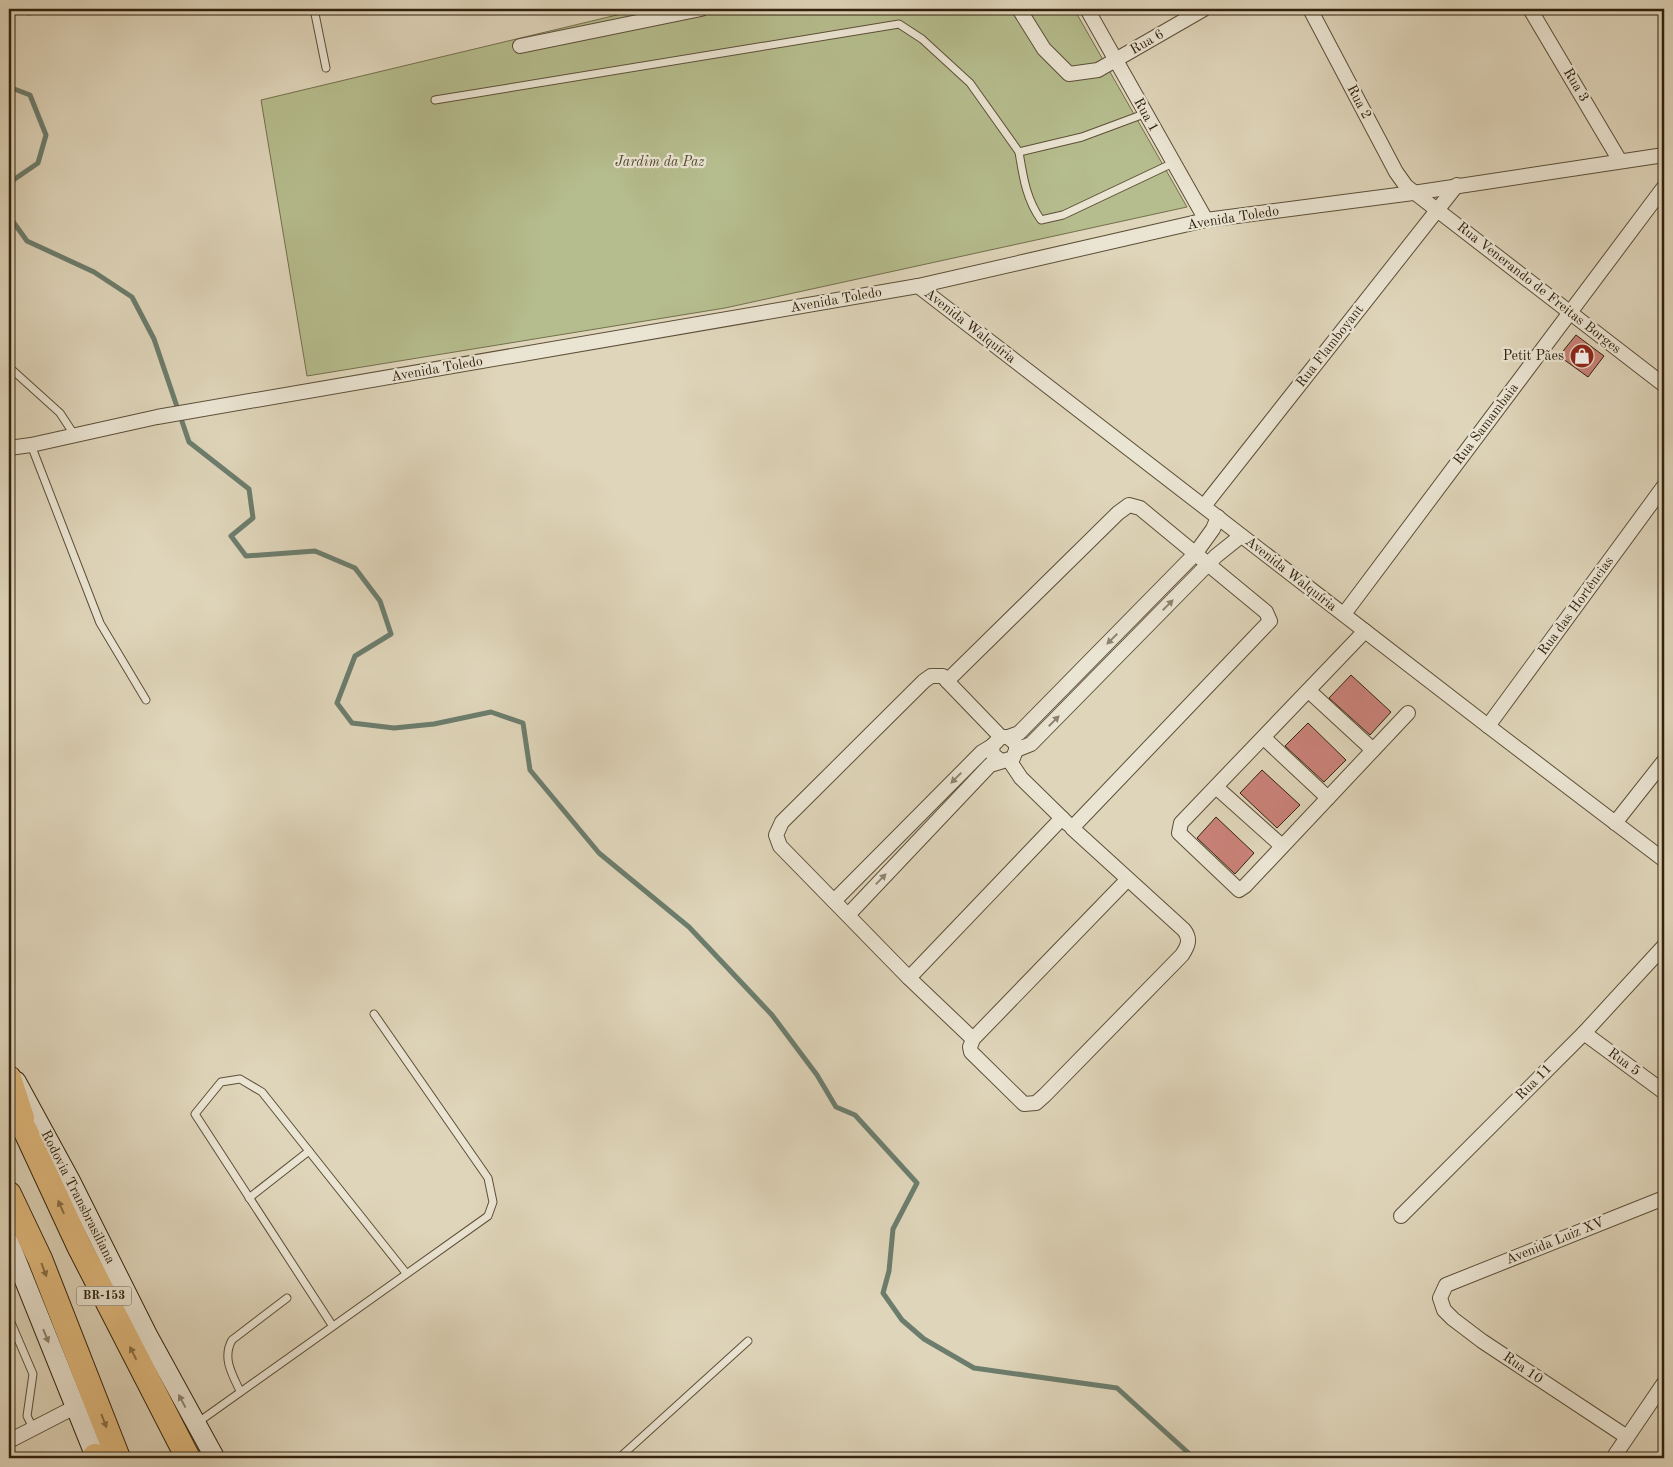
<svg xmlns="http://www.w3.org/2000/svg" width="1673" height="1467" font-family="'Old Standard TT',serif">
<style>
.green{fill:#b5bc8d;stroke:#746f4d}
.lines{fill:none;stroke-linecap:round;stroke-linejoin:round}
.stream{stroke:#6c7d6d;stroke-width:5}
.building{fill:#ca8279;stroke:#32220d}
.lane-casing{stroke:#5d4f38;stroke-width:9}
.street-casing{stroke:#5d4f38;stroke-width:16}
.secondary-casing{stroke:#32220d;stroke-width:21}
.highway-casing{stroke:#32220d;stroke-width:26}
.lane{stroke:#eae4d2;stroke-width:7}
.street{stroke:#eae4d2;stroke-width:14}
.secondary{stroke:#eae4d2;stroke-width:19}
.highway{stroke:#e0ba7d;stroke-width:24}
.oneway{fill:#8e8370}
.oneway2{fill:#896e45}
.labels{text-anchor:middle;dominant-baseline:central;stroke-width:4.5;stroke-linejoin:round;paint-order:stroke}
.shield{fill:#eae4d2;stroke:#695c48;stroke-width:1}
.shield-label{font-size:12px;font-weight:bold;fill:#32220d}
.street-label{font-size:14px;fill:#32220d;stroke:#eae4d2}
.park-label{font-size:14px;font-style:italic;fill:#53482d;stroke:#eae4d2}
.poi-label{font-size:14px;fill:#32220d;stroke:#eae4d2;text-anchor:end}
</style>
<rect width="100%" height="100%" fill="#dfd5ba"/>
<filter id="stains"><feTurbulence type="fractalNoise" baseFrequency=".004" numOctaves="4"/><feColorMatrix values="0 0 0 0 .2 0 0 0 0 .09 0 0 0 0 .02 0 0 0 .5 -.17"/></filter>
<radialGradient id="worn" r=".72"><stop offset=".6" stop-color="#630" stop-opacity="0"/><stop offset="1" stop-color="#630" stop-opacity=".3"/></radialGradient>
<!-- green -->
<polygon class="green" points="642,9 1074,9 1187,207 725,308 307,376 261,100"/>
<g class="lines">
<!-- stream -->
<g class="stream">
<polyline points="9,10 30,13 41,9"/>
<polyline points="9,87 30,95 46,135 38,163 9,183"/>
<polyline points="9,216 27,241 94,272 132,297 154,339 189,442 249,489 253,518 231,536 246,556 315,551 355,568 380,601 391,634 355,656 337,703 352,723 394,728 434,724 491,712 523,723 530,770 599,853 689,927 772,1015 817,1075 836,1107 855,1115 917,1183 893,1229 889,1271 883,1293 902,1320 924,1339 974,1368 1117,1388 1194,1458"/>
</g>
</g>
<!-- building -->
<g class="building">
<polygon points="1576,335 1604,356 1588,377 1559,356"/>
<polygon points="1351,675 1391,712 1370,735 1329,698"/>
<polygon points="1308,723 1346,760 1324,782 1285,746"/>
<polygon points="1262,770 1300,805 1277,828 1240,793"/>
<polygon points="1216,817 1254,853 1235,874 1197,838"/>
</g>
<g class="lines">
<defs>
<g id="lane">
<polyline points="314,9 326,68"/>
<polyline points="435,100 899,24 922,39 970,83 1019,152 1082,137 1144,114"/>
<path d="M1019,152C1023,176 1026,199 1041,220L1063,215L1173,163"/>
<polyline points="9,367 60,413 75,436"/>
<polyline points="31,445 100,623 146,700"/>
<polyline points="249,1198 309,1151"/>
<polyline points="9,1318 33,1374 27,1416 33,1428"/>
<polyline points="332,1325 195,1114 221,1082 240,1079 262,1092 406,1273"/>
<path d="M240,1391C232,1374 222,1358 232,1340L287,1298"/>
<polyline points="197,1423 488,1216 493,1202 488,1178 374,1014"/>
<polyline points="619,1458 748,1341"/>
</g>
<g id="street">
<polyline points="1019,9 1044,49 1069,74 1098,70 1204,9"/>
<polyline points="1087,9 1206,220"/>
<polyline points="1310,9 1396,172 1406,186 1664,385"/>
<polyline points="1530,9 1620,161"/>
<polyline points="520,46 701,9"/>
<polyline points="918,286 1488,726 1664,860"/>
<polyline points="9,448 31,445 157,417 918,286 1206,220 1413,193 1664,155"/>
<polyline points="1204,506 1457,185"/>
<polyline points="1344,614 1664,187"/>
<polyline points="1365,631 1181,823 1179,833 1239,890 1245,886 1408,713"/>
<polyline points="947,681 1001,737"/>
<polyline points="1309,691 1373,750"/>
<polyline points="1488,726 1664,486"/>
<polyline points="1008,737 1019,733 1195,554 1213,529 1218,517"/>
<polyline points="1264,738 1328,798"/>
<polyline points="1016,750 1031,744 1216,556 1241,536"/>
<polyline points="1009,760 1021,778 1068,824"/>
<polyline points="1216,787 1282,846"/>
<polyline points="1615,823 1664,761"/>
<polyline points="834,901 982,752 992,746"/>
<polyline points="848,915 990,765 1013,758 1016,750 1016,744 1008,737 1001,737 992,746 993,755 1000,760"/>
<polyline points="909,978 1062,818"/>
<polyline points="1584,1033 1664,1092"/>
<path d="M973,1039L909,978L780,846L776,835L782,822L924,681L931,676H943L947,681L1118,513L1129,505L1140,508L1266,612L1270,621L1072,828L1184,930C1191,939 1188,946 1182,955L1045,1095L1036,1103L1024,1104L971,1052L970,1047L973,1039L1128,879"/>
<polyline points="1401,1216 1584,1033 1664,946"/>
<polyline points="1627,1437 1482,1341 1453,1319 1444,1310 1440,1298 1446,1285 1664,1198"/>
<polyline points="9,1441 75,1407"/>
<polyline points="1613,1458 1664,1383"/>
</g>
<g id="secondary">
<polyline points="16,1081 70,1180 147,1334 215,1458"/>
<polyline points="9,1242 96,1458"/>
</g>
<g id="highway">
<polyline points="9,1078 22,1118"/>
<polyline points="9,1104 26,1132 79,1246 188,1458"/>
<polyline points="9,1194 40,1259 118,1458"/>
<polyline points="95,1456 97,1458"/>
</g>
</defs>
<!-- lane casing -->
<use href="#lane" class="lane-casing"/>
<!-- street casing -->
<use href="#street" class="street-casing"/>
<!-- secondary casing -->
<use href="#secondary" class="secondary-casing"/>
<!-- highway casing -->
<use href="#highway" class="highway-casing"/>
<!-- lane -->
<use href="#lane" class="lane"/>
<!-- street -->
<use href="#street" class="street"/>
<!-- secondary -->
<use href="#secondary" class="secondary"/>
<!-- highway -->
<use href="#highway" class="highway"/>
</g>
<!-- one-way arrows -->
<defs><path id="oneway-solid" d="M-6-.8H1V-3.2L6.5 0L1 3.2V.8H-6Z" transform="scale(1.25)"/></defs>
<g class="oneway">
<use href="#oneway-solid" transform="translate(1168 605) rotate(-45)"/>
<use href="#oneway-solid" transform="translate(1112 639) rotate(135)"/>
<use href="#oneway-solid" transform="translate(1054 721) rotate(-45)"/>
<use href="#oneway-solid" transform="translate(956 778) rotate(135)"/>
<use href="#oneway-solid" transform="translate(881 879) rotate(-46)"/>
<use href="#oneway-solid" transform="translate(46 1336) rotate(68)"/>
<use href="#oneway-solid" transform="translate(182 1401) rotate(-118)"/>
</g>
<g class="oneway2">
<use href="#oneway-solid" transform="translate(61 1207) rotate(-114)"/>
<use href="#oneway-solid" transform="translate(44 1270) rotate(69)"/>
<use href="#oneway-solid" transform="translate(133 1353) rotate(-117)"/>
<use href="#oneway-solid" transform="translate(104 1421) rotate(69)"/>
</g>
<!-- icons -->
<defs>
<symbol id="shop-disc" viewBox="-11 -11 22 22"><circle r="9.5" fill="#8f2418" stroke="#eae4d2"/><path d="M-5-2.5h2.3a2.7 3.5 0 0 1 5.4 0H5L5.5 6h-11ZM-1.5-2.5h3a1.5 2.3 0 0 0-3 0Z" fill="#fff"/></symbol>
</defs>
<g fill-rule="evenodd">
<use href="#shop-disc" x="1568" y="342" width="28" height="28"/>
</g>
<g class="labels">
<!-- shield labels -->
<rect class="shield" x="76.5" y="1286.5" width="55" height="19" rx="4"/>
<g class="shield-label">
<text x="104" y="1296">BR-153</text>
</g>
<!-- street labels -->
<g class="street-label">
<text transform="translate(1147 42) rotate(-30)">Rua 6</text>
<text transform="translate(1576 85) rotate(59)">Rua 3</text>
<text transform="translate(1359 102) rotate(62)">Rua 2</text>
<text transform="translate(1146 115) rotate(61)">Rua 1</text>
<text transform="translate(1233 218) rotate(-9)">Avenida Toledo</text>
<text transform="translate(1539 288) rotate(38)">Rua Venerando de Freitas Borges</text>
<text transform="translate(836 300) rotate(-10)">Avenida Toledo</text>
<text transform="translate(970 326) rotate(38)">Avenida Walquíria</text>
<text transform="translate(1330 346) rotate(-52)">Rua Flamboyant</text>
<text transform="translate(437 369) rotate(-10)">Avenida Toledo</text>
<text transform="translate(1486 424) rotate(-53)">Rua Samambaia</text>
<text transform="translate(1291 574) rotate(38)">Avenida Walquíria</text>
<text transform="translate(1576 606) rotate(-54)">Rua das Hortências</text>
<text transform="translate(1624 1062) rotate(36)">Rua 5</text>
<text transform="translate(1534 1082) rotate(-45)">Rua 11</text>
<text transform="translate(78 1197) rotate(63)">Rodovia Transbrasiliana</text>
<text transform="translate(1555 1241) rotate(-22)">Avenida Luiz XV</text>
<text transform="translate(1523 1368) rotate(34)">Rua 10</text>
</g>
<!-- park labels -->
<g class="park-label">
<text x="660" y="162">Jardim da Paz</text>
</g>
<!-- poi labels -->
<g class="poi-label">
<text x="1564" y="356">Petit Pães</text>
</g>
</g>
<!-- margin -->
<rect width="1673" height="1467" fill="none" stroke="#dfd5ba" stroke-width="30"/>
<rect x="10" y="10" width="1653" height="1447" fill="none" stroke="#32220d" stroke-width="2.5"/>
<rect x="15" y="15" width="1643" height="1437" fill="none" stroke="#32220d"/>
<rect width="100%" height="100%" filter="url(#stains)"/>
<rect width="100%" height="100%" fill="url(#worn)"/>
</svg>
